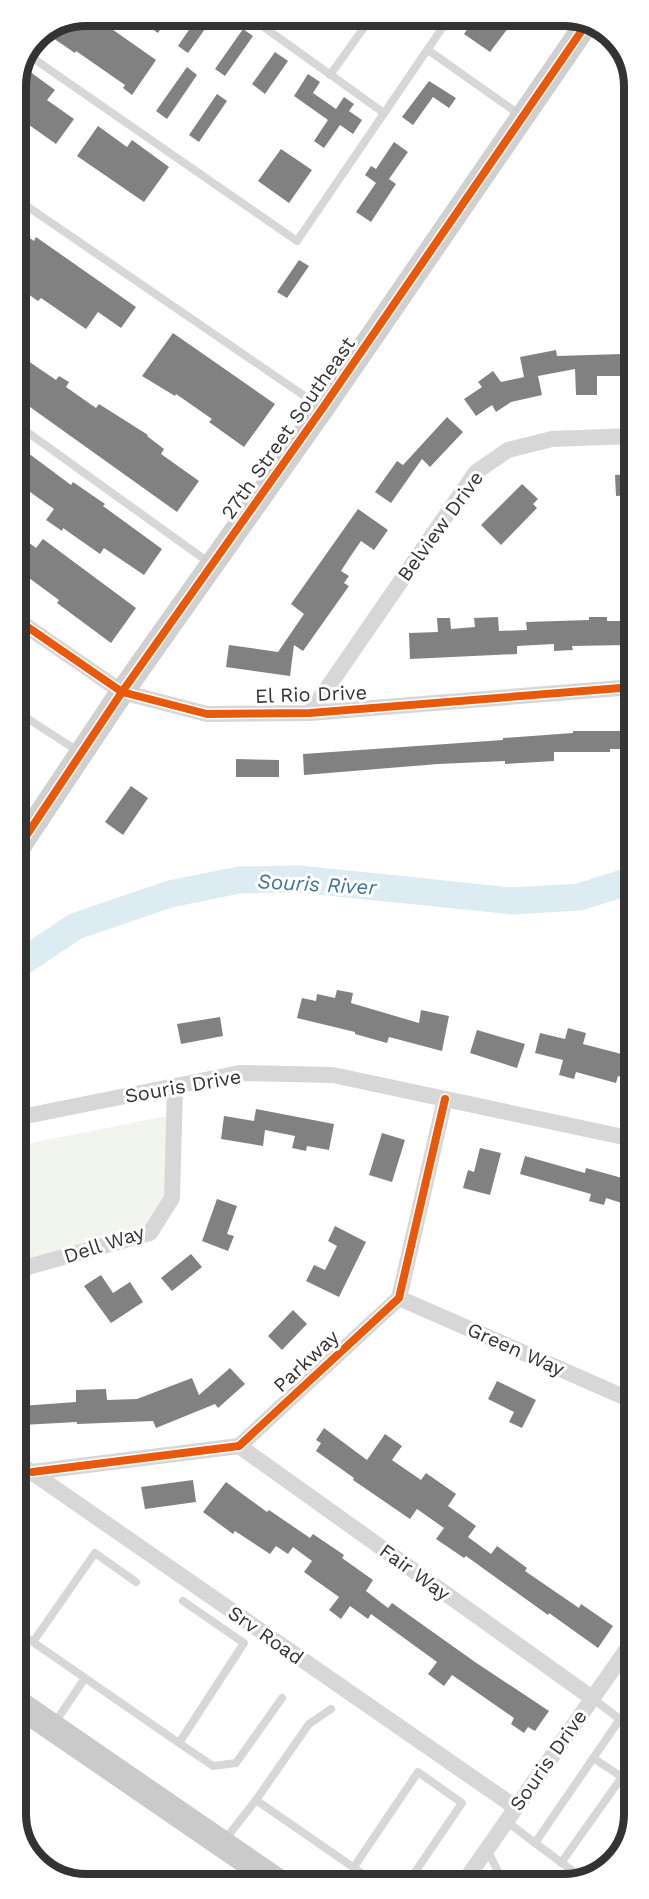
<svg xmlns="http://www.w3.org/2000/svg" width="649" height="1899" font-family="'Work Sans',sans-serif">
<style>
.green{fill:#f1f5ed}
.lines{fill:none;stroke-linecap:round;stroke-linejoin:round}
.river{stroke:#ddebf3;stroke-width:27}
.building{fill:#818181}
.lane{stroke:#d7d7d7;stroke-width:8}
.street{stroke:#d7d7d7;stroke-width:16}
.secondary{stroke:#d0d0d0;stroke-width:24}
.primary{stroke:#cacaca;stroke-width:27}
.cycleway-casing{stroke:#fff;stroke-width:11}
.cycleway{stroke:#e8590c;stroke-width:8}
.labels{text-anchor:middle;dominant-baseline:central;stroke-width:6;stroke-linejoin:round;paint-order:stroke}
.street-label{font-size:20px;fill:#333;stroke:#fff}
.water-label{font-size:21px;font-style:italic;fill:#3f7597;stroke:#fff}
.rim{fill:none;stroke:#333;stroke-width:8}
</style>
<rect width="100%" height="100%" fill="#fff"/>
<!-- green -->
<polygon class="green" points="172,1115 170,1196 148,1229 17,1264 16,1146"/>
<g class="lines">
<!-- river -->
<polyline class="river" points="16,966 76,926 170,894 239,880 299,879 512,901 579,897 633,880"/>
</g>
<!-- building -->
<g class="building">
<polygon points="85,15 102,15 99,20 156,60 132,95 123,88 125,85 76,51 75,53 44,32"/>
<polygon points="156,15 170,15 158,33 148,26"/>
<polygon points="199,15 215,15 188,53 178,46"/>
<polygon points="477,15 518,15 490,52 464,34"/>
<polygon points="243,29 253,36 225,76 215,69"/>
<polygon points="275,52 288,61 265,94 252,84"/>
<polygon points="22,66 55,90 47,100 74,119 56,144 15,115 15,81"/>
<polygon points="187,67 197,75 167,119 156,111"/>
<polygon points="308,74 320,82 313,93 336,109 344,97 354,104 349,111 362,120 353,134 340,125 324,148 314,141 328,120 294,96"/>
<polygon points="429,81 456,98 449,108 433,97 413,125 402,117"/>
<polygon points="217,94 227,101 199,142 189,135"/>
<polygon points="98,126 127,147 132,140 169,167 144,202 77,156"/>
<polygon points="394,142 408,152 389,179 396,184 371,222 356,212 376,183 365,175 371,166 376,169"/>
<polygon points="281,149 312,170 289,203 258,181"/>
<polygon points="15,228 34,241 36,237 136,307 121,328 98,312 86,329 41,298 38,301 15,285 15,268 28,250 15,241"/>
<polygon points="299,260 309,266 287,298 277,292"/>
<polygon points="173,333 275,404 244,447 209,422 212,419 176,394 175,396 142,376"/>
<polygon points="556,350 557,356 622,354 623,376 597,376 597,395 576,395 575,369 538,376 542,395 511,402 496,412 492,405 476,416 464,399 482,387 478,382 493,371 501,382 524,377 520,357"/>
<polygon points="15,352 56,380 59,376 69,382 66,387 96,408 99,404 148,435 147,436 164,449 161,454 199,481 177,512 16,397"/>
<polygon points="447,417 463,432 430,467 422,459 391,503 375,492 397,461 403,465"/>
<polygon points="16,444 71,485 73,482 105,504 103,506 162,549 144,575 104,548 100,554 63,528 62,531 46,520 54,509 16,482"/>
<polygon points="632,474 632,495 616,496 615,475"/>
<polygon points="522,484 538,499 533,504 537,508 501,545 481,525"/>
<polygon points="358,509 388,530 374,550 361,541 350,557 341,571 349,576 344,583 349,586 303,651 294,645 290,676 226,667 229,645 278,652 304,614 291,604"/>
<polygon points="16,533 36,548 43,539 136,608 111,643 57,603 59,600 29,578 24,585 16,579"/>
<polygon points="498,617 499,631 527,630 526,622 589,620 589,617 607,617 607,621 626,621 626,645 572,646 573,650 554,651 554,644 517,646 517,654 410,659 409,633 438,632 437,618 450,618 451,629 475,627 474,618"/>
<polygon points="573,731 623,731 623,749 610,749 610,752 554,752 554,761 505,764 505,761 438,764 304,775 303,754 503,740 503,738 573,733"/>
<polygon points="236,759 279,760 279,777 236,777"/>
<polygon points="131,786 148,798 123,835 105,822"/>
<polygon points="337,990 353,993 351,1003 419,1023 421,1010 449,1016 442,1051 389,1037 387,1043 355,1034 355,1032 297,1018 302,998 316,1001 317,994 335,998"/>
<polygon points="220,1017 223,1036 181,1044 177,1024"/>
<polygon points="568,1028 586,1033 583,1044 633,1057 633,1080 618,1076 616,1083 576,1072 574,1079 559,1075 563,1060 535,1053 540,1033 565,1039"/>
<polygon points="477,1030 525,1044 517,1068 470,1053"/>
<polygon points="256,1109 334,1124 329,1150 307,1146 306,1151 292,1148 295,1136 265,1130 263,1146 221,1139 224,1116 254,1121"/>
<polygon points="382,1133 405,1140 392,1182 369,1175"/>
<polygon points="480,1148 501,1153 490,1195 463,1188 468,1170 474,1172"/>
<polygon points="525,1156 585,1173 586,1168 633,1181 628,1205 606,1198 604,1205 589,1201 591,1194 520,1174"/>
<polygon points="217,1199 237,1206 227,1234 234,1236 228,1251 202,1241"/>
<polygon points="335,1226 366,1242 339,1297 306,1281 314,1265 325,1270 337,1246 328,1241"/>
<polygon points="191,1254 202,1267 172,1291 161,1278"/>
<polygon points="101,1275 113,1293 130,1282 143,1302 111,1323 84,1286"/>
<polygon points="293,1310 307,1324 282,1350 268,1336"/>
<polygon points="230,1368 245,1384 218,1408 215,1404 156,1428 153,1421 77,1424 77,1422 22,1425 21,1406 76,1402 76,1390 106,1389 107,1400 137,1399 192,1378 199,1395"/>
<polygon points="497,1381 536,1400 522,1428 509,1422 514,1412 488,1399"/>
<polygon points="324,1428 367,1460 385,1434 402,1446 392,1460 421,1480 426,1473 456,1494 448,1506 476,1526 468,1537 491,1554 497,1546 527,1568 525,1571 579,1608 581,1604 613,1626 598,1648 549,1613 548,1615 466,1556 464,1558 436,1539 444,1528 417,1509 410,1519 353,1480 354,1478 316,1451 321,1443 316,1440"/>
<polygon points="193,1480 196,1502 145,1509 141,1487"/>
<polygon points="226,1482 267,1512 269,1510 310,1538 313,1534 344,1555 342,1558 373,1580 366,1591 388,1608 392,1603 475,1662 549,1711 535,1731 528,1727 524,1733 511,1724 514,1718 452,1675 444,1686 428,1674 437,1662 371,1614 368,1619 350,1606 341,1619 329,1610 339,1597 304,1572 312,1561 293,1547 288,1554 276,1546 270,1554 235,1531 233,1534 203,1512"/>
</g>
<g class="lines">
<!-- lane -->
<g class="lane">
<polyline points="247,15 384,113"/>
<polyline points="428,50 520,115"/>
<polyline points="27,54 297,241 451,15"/>
<polyline points="330,75 373,15"/>
<polyline points="15,198 322,408"/>
<polyline points="16,424 211,564"/>
<polyline points="16,711 81,753"/>
<polyline points="17,1494 32,1472"/>
<polyline points="17,1563 25,1551"/>
<polyline points="17,1631 85,1678"/>
<polyline points="33,1642 95,1553 136,1582"/>
<polyline points="592,1698 634,1730"/>
<polyline points="54,1724 85,1678 179,1743 244,1643 183,1601"/>
<polyline points="179,1743 213,1766 236,1763 282,1698"/>
<polyline points="256,1800 309,1724 331,1709"/>
<polyline points="506,1821 535,1843"/>
<polyline points="224,1841 256,1800 376,1883"/>
<polyline points="487,1849 503,1882"/>
<polyline points="561,1863 622,1777 593,1758"/>
<polyline points="354,1867 418,1772 462,1803 409,1881"/>
<polyline points="585,1880 535,1843 620,1719"/>
</g>
<!-- street -->
<g class="street">
<polyline points="16,619 122,692 207,714 310,713 633,687"/>
<polyline points="310,713 476,472 508,450 552,439 632,436"/>
<polyline points="16,1118 240,1073 333,1075 633,1139"/>
<polyline points="17,1270 150,1233 172,1198 175,1086"/>
<polyline points="399,1298 633,1401"/>
<polyline points="239,1446 592,1698"/>
<polyline points="17,1462 515,1807"/>
<polyline points="32,1472 239,1446 399,1298 445,1099"/>
<polyline points="464,1882 634,1639"/>
</g>
<!-- secondary -->
<polyline class="secondary" points="16,851 122,692 322,409 587,23"/>
<!-- primary -->
<polyline class="primary" points="17,1703 279,1883"/>
<defs>
<g id="cycleway">
<polyline points="16,619 122,692 207,714 310,713 633,687"/>
<polyline points="16,851 122,692 322,409 587,23"/>
<polyline points="32,1472 239,1446 399,1298 445,1099"/>
</g>
</defs>
<!-- cycleway casing -->
<use href="#cycleway" class="cycleway-casing"/>
<!-- cycleway -->
<use href="#cycleway" class="cycleway"/>
</g>
<g class="labels">
<!-- street labels -->
<g class="street-label">
<text transform="translate(288 428) rotate(-55)">27th Street Southeast</text>
<text transform="translate(440 526) rotate(-54)">Belview Drive</text>
<text transform="translate(311 694) rotate(-2)">El Rio Drive</text>
<text transform="translate(183 1086) rotate(-10)">Souris Drive</text>
<text transform="translate(104 1244) rotate(-18)">Dell Way</text>
<text transform="translate(516 1349) rotate(24)">Green Way</text>
<text transform="translate(306 1361) rotate(-43)">Parkway</text>
<text transform="translate(415 1572) rotate(36)">Fair Way</text>
<text transform="translate(266 1635) rotate(35)">Srv Road</text>
<text transform="translate(548 1760) rotate(-55)">Souris Drive</text>
</g>
<!-- water labels -->
<g class="water-label">
<text transform="translate(317 884) rotate(3)">Souris River</text>
</g>
</g>
<!-- crop -->
<path d="M0 0H649V1899H0ZM86 26H564A60 60 0 0 1 624 86V1814A60 60 0 0 1 564 1874H86A60 60 0 0 1 26 1814V86A60 60 0 0 1 86 26Z" fill="#fff" fill-rule="evenodd"/>
<path class="rim" d="M86 26H564A60 60 0 0 1 624 86V1814A60 60 0 0 1 564 1874H86A60 60 0 0 1 26 1814V86A60 60 0 0 1 86 26Z"/>
</svg>
